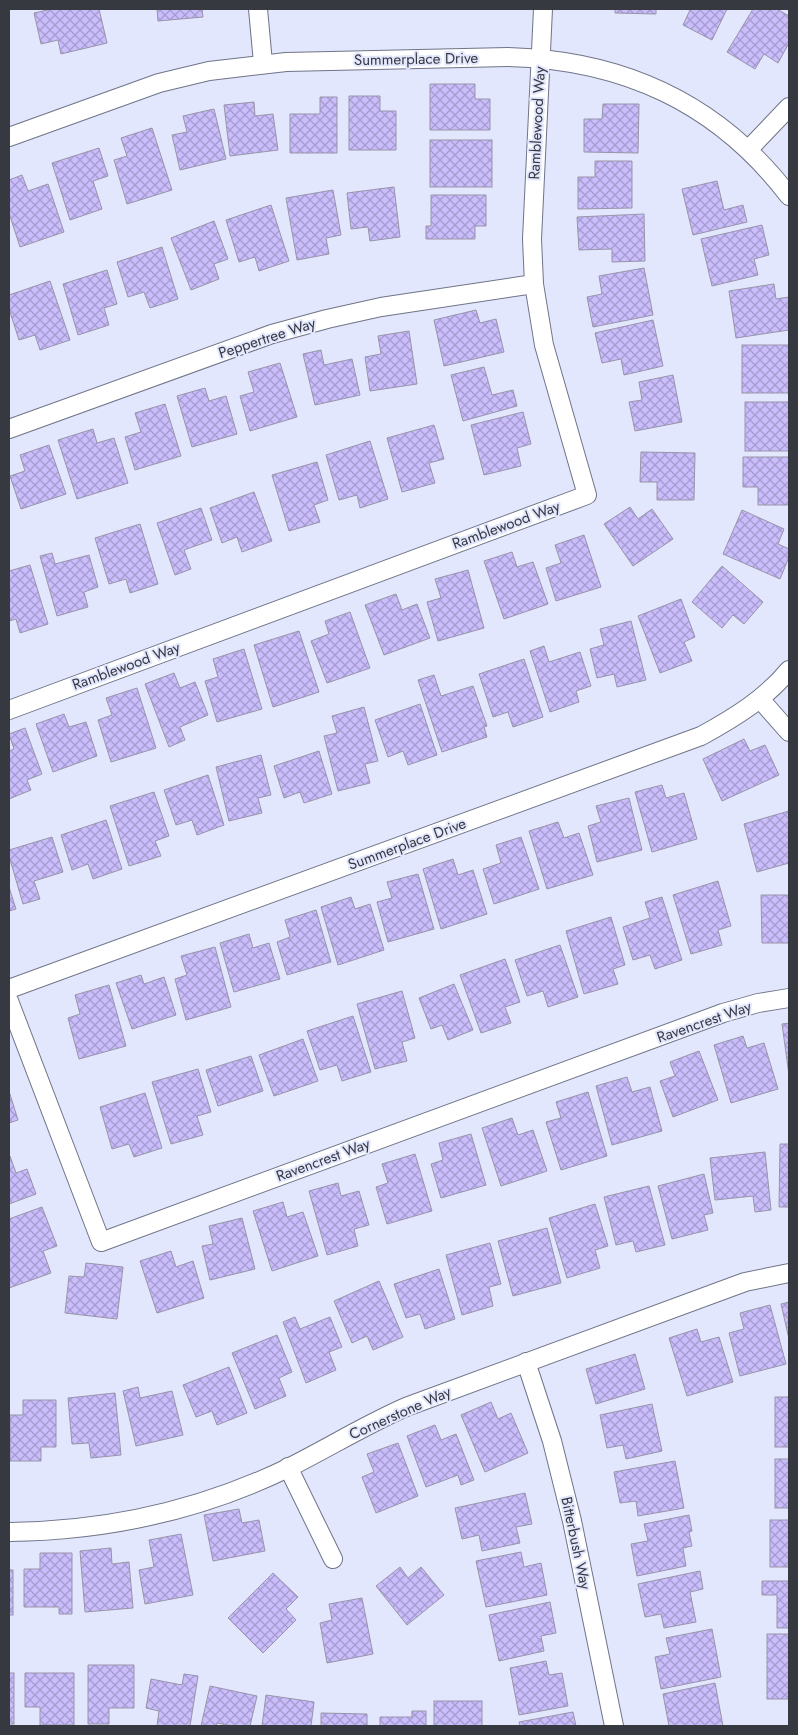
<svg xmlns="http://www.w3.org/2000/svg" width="798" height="1735" font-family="Jost,sans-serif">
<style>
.building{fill:url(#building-cross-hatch);stroke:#9894a9}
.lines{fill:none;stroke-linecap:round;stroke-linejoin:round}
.street-casing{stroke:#6f7487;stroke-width:20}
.street{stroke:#fff;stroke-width:18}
.labels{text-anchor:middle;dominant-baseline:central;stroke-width:4;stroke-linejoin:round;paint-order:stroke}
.street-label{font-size:15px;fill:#373941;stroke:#e2e7fd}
</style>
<defs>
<pattern id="building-cross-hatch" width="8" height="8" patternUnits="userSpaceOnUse" patternTransform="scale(1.25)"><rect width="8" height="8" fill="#cabdfc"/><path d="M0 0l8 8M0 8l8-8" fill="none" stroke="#a59bce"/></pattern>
</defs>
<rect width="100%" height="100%" fill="#e2e7fd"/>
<!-- building -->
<g class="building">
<polygon points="52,9 99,9 107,43 61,54 58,40 41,44 34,13"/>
<polygon points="157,9 202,9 203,17 158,21"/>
<polygon points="615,9 656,9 656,14 615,13"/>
<polygon points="688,9 727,9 712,40 683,25 690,10"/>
<polygon points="753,9 777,9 789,16 789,43 778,63 764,54 755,69 727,52"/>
<polygon points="430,84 475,84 475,99 490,99 490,130 430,130"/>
<polygon points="349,96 380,96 380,111 396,111 396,150 349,150"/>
<polygon points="320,97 337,97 337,153 290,153 290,114 320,114"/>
<polygon points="254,102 255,116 273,114 278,150 230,156 224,105"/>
<polygon points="603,104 639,104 638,153 584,152 584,119 602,119"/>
<polygon points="214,109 226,159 180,170 172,135 187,132 183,116"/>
<polygon points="152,128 172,190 127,204 114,160 127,156 121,138"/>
<rect x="430" y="140" width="62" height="47"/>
<polygon points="99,148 108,176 93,181 102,209 70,220 52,163"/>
<polygon points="595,161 632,161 632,208 578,209 578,177 595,177"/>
<polygon points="22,175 28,191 48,184 64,232 20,247 9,213 9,180"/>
<polygon points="717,181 724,210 743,205 747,222 693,235 682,189"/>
<polygon points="394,187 400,237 370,241 368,227 351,229 347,193"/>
<polygon points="333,190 341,235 326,238 329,254 297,260 286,198"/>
<polygon points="431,195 486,195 486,226 475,226 475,239 426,239 426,226 431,226"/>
<polygon points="271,205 289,261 259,271 255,257 239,262 226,220"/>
<polygon points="644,214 645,261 612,262 612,249 579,250 577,217"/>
<polygon points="214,221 228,259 214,264 219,279 191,290 171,238"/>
<polygon points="762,225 769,255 754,259 758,275 712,286 701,239"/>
<polygon points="162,247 178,299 150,308 144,292 128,297 117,262"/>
<polygon points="644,268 653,315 593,327 587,297 602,294 599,276"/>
<polygon points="107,270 117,304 104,308 109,325 78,335 63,284"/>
<polygon points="50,281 70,340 40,350 35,335 19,340 9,309 9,295"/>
<polygon points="774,284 776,299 789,297 789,330 736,338 729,291"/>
<polygon points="476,310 480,323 496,319 504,352 444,366 434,320"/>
<polygon points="653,320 663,366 624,375 621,359 602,363 595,333"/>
<polygon points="409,331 417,384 370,391 365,357 381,354 378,336"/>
<rect x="742" y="345" width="47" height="48"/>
<polygon points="321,350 324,365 352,359 360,395 315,405 303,354"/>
<polygon points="280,363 297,417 250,431 240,396 254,392 248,372"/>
<polygon points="484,367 492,395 513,390 517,406 463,421 451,375"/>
<polygon points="673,375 682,422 635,431 629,402 642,400 639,382"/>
<polygon points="205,388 209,401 226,396 237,434 192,447 177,396"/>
<rect x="745" y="402" width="44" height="49"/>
<polygon points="165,404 181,456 135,470 125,437 141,432 135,413"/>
<polygon points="523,412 531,444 517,448 521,466 484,475 471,425"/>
<polygon points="434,425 444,459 429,463 435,483 402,492 387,438"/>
<polygon points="93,429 97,443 114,438 128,483 77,499 58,440"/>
<polygon points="370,441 388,499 360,508 357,495 339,500 326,455"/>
<polygon points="49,445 66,494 21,509 10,476 25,471 20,455"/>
<polygon points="641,452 695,453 694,500 657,500 657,482 640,482"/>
<polygon points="743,457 789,457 789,505 758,505 758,487 743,487"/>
<polygon points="317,462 328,500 314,505 320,522 289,531 272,475"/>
<polygon points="254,492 272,541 242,552 237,537 222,543 210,508"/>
<polygon points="630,507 638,519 652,509 673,539 633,566 604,524"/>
<polygon points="201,508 212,540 184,550 191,569 175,575 157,523"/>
<polygon points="742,510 784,529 778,544 789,549 789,557 780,579 723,554"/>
<polygon points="140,524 158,584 130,593 126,579 109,584 95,538"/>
<polygon points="584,535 601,587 556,601 546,568 561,563 555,545"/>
<polygon points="512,552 517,567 533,562 548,604 504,619 484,561"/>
<polygon points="52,553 55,564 89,555 98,587 84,592 88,607 57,616 40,556"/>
<polygon points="30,565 48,624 20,633 16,619 9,621 9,571"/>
<polygon points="722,566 763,602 744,624 733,615 722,628 692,602"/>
<polygon points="468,570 484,628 438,641 427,602 441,598 435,579"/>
<polygon points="396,594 402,610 417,604 430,638 384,655 365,605"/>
<polygon points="681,599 695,637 684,642 692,661 660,673 638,616"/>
<polygon points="350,612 370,668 327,683 311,641 329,634 325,621"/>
<polygon points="631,621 646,680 617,687 614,674 597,678 590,649 604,645 600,629"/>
<polygon points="299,631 319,692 273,707 254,645"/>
<polygon points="544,646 549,662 580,652 591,686 576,691 579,702 550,712 530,651"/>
<polygon points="244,649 262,709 217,722 205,681 218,677 213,659"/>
<polygon points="524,659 543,717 513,727 508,712 493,717 479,674"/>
<polygon points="174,673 180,688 195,682 208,715 180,727 185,740 169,747 145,684"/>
<polygon points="434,675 441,696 473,686 487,726 484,727 487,737 442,752 418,680"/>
<polygon points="137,688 156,748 111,762 98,720 112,715 106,698"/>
<polygon points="420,704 437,755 408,765 403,751 388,757 375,720"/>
<polygon points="364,707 378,761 365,764 370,783 338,791 324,736 337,733 332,716"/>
<polygon points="64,714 69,727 86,722 97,756 53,772 36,724"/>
<polygon points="25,728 42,774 27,780 31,790 9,799 9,751 14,749 9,734"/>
<polygon points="744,739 750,751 765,745 779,775 722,801 703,759"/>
<polygon points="319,751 332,794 304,803 300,792 284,798 274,766"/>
<polygon points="261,755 271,795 258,798 262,813 229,821 216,767"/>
<polygon points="208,775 224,825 197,835 192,820 176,825 164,790"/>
<polygon points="662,785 666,798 684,793 697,839 652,852 635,792"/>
<polygon points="154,792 169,836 155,841 161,856 129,866 110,806"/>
<polygon points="629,798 642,850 597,862 588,826 601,822 596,806"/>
<polygon points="789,811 789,863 757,872 744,824"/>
<polygon points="106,820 122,869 93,879 88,864 72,870 61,835"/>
<polygon points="558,822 564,838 579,833 593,875 547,889 529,831"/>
<polygon points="52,837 63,872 34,881 40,899 23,904 9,856 9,850"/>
<polygon points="521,837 539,889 494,904 483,869 501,863 496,845"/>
<polygon points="453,859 458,875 473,870 487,914 441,929 423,869"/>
<polygon points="418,874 434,929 388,942 377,902 392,898 387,882"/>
<polygon points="718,881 731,926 718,930 722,945 691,954 673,895"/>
<polygon points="9,887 16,909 9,911"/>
<polygon points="761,895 789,895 789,943 762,943"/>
<polygon points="351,897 355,909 370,904 384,950 338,965 321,907"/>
<polygon points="662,897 682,960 655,969 650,955 633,960 623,927 650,918 645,902"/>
<polygon points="316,910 331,962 287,975 277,942 290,937 285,920"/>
<polygon points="611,917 625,965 613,969 618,984 584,994 566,931"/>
<polygon points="249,934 253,948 269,943 280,979 234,992 220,943"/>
<polygon points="560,945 578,997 548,1007 543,991 527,996 515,960"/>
<polygon points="215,947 231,1007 186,1020 175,979 187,975 181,956"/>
<polygon points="505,959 520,1002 505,1007 511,1023 481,1033 460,975"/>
<polygon points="141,975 144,984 164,977 176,1015 132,1029 116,983"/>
<polygon points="454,984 473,1030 448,1040 442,1025 431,1029 419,998"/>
<polygon points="109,985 126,1046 79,1059 68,1018 80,1014 75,995"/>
<polygon points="402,991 415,1038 402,1042 407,1061 375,1069 357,1004"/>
<polygon points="353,1016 371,1072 342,1081 337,1065 320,1070 307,1031"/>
<polygon points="789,1023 789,1075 782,1024"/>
<polygon points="743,1036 747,1048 764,1043 778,1089 731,1103 714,1045"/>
<polygon points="303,1039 318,1081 274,1096 259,1055"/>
<polygon points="699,1051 718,1100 673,1117 660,1081 675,1076 670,1062"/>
<polygon points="251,1056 263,1091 218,1106 206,1070"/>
<polygon points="198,1069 211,1112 197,1116 203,1135 171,1144 152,1082"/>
<polygon points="627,1077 632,1092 650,1087 662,1131 612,1145 596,1086"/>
<polygon points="9,1091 18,1120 9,1123"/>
<polygon points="588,1092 607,1156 561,1170 546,1122 561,1118 556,1102"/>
<polygon points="145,1093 162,1148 134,1157 129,1144 112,1149 100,1107"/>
<polygon points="512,1118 518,1135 533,1130 547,1171 501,1186 482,1128"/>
<polygon points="471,1134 486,1185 441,1198 431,1164 443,1160 439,1143"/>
<polygon points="780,1144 789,1144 789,1207 779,1207"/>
<polygon points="765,1152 771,1210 755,1212 753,1196 715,1200 710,1158"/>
<polygon points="415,1154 432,1211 387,1224 376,1187 388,1183 382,1164"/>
<polygon points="10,1156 16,1173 27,1169 36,1194 9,1204 9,1157"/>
<polygon points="704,1174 713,1213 704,1215 708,1230 672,1239 658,1186"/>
<polygon points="338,1183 341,1196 359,1191 369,1225 354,1229 358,1246 327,1255 309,1191"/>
<polygon points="649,1186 665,1245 636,1252 633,1241 616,1245 604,1197"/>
<polygon points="283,1202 287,1217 303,1212 318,1256 272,1271 253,1211"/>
<polygon points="595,1204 608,1246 595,1250 600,1268 567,1278 549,1218"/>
<polygon points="42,1207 57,1246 43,1251 51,1273 9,1288 9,1219"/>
<polygon points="242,1218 255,1269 210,1280 202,1246 213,1244 209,1226"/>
<polygon points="547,1228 561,1283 513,1296 498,1241"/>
<polygon points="490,1243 501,1284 489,1287 493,1306 462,1315 446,1255"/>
<polygon points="171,1251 176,1267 193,1261 204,1298 157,1313 140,1261"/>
<polygon points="86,1263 123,1267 117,1319 65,1313 69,1276 84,1277"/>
<polygon points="439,1269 455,1319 425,1329 420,1314 406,1318 394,1284"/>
<polygon points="379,1281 403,1337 373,1350 367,1336 352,1343 334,1301"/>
<polygon points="789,1302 789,1339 781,1304"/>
<polygon points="770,1305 786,1364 740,1376 729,1333 744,1329 740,1313"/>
<polygon points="295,1317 300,1329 330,1317 342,1347 329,1352 336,1370 306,1383 283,1322"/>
<polygon points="697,1329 701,1342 719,1337 733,1382 687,1396 669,1338"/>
<polygon points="277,1335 292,1372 279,1378 286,1396 255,1409 232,1353"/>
<polygon points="635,1354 645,1389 596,1404 586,1369"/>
<polygon points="229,1367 247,1413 217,1425 212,1411 196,1417 183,1385"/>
<polygon points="138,1387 140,1398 172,1391 183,1435 136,1446 123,1391"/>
<polygon points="115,1393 121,1455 91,1458 89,1443 72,1444 68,1398"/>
<rect x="775" y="1397" width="14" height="50"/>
<polygon points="23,1400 56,1400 56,1447 41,1447 41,1461 10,1461 10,1415 23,1415"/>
<polygon points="491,1402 498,1419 511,1413 528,1453 485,1472 461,1415"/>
<polygon points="652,1404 662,1451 626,1459 623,1445 607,1448 600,1415"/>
<polygon points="435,1425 441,1440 456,1434 474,1480 461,1485 458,1475 426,1487 407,1436"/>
<polygon points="398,1443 418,1496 376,1513 362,1477 374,1472 367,1454"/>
<rect x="775" y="1459" width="14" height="49"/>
<polygon points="675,1461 684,1508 638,1516 636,1501 620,1503 614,1472"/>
<polygon points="525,1493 532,1524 516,1527 520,1543 482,1551 479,1535 462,1539 455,1508"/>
<polygon points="239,1509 242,1523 259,1520 265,1551 213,1561 204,1515"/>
<polygon points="689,1515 692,1531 689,1532 692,1546 683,1548 686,1566 637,1576 631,1544 648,1541 644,1524"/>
<rect x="770" y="1520" width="19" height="47"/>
<polygon points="181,1534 193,1595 145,1604 139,1570 154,1567 149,1540"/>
<polygon points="111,1548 112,1564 129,1562 133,1608 85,1612 80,1551"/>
<polygon points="521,1552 524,1567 541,1563 547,1595 486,1607 476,1561"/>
<polygon points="40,1553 72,1553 72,1614 59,1614 59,1607 24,1607 24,1569 40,1569"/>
<polygon points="400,1567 408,1578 421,1567 444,1595 407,1625 376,1586"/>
<rect x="9" y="1570" width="4" height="45"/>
<polygon points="700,1571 703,1589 690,1592 696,1622 664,1628 661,1614 645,1617 638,1584"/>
<polygon points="273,1573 298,1597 286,1609 296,1620 263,1653 228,1618"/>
<polygon points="762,1581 789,1581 789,1628 777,1628 777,1595 762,1595"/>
<polygon points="362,1598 373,1654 327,1663 320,1623 332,1620 329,1604"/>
<polygon points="550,1602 556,1633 541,1636 544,1651 499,1661 489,1615"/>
<polygon points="712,1629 721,1677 661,1689 655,1657 670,1654 666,1638"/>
<rect x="767" y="1634" width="22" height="65"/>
<polygon points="546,1661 549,1675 562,1673 568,1706 519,1715 510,1668"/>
<polygon points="88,1665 134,1665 134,1708 109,1708 109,1724 88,1724"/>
<rect x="9" y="1673" width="5" height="51"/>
<polygon points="25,1673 74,1673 74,1725 40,1725 40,1707 25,1707"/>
<polygon points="184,1674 198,1676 190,1726 157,1726 159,1711 146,1708 151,1679 182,1685"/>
<polygon points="715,1683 723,1726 669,1726 663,1694"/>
<polygon points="210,1686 257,1696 250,1726 232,1726 217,1723 216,1726 201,1726"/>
<polygon points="266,1695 314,1702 311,1726 262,1726"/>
<rect x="434" y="1701" width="48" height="25"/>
<polygon points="412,1711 426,1711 426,1726 380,1726 380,1717 412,1717"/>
<polygon points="573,1712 576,1726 520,1726 519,1722"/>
<polygon points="321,1713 367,1714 367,1726 321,1726"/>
</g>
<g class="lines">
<defs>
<g id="street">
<polyline points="258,9 263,63"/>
<path d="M9,137L159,83L209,71L286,62L508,57C624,60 718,103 789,196"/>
<polyline points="748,150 789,107"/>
<polyline points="9,429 272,334 327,319 381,307 534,284"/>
<polyline points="760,699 789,732"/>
<polyline points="9,710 587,495 544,345 534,284 532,239 543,9"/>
<path d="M9,989L701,736C734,718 765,699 789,670"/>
<polyline points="9,1001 101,1242 723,1013 758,1003 789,998"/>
<polyline points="526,1362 552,1441 572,1521 614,1726"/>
<polyline points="288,1467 333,1559"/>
<path d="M9,1532C105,1531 201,1510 288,1468C328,1448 365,1425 406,1407L745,1282L789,1273"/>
</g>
</defs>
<!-- street casing -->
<use href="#street" class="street-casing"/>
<!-- street -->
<use href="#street" class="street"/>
</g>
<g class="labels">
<!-- street labels -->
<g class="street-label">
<text transform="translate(416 59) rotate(-1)">Summerplace Drive</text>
<text transform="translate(537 123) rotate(-87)">Ramblewood Way</text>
<text transform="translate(267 338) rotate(-18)">Peppertree Way</text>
<text transform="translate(506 525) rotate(-20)">Ramblewood Way</text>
<text transform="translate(126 666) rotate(-20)">Ramblewood Way</text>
<text transform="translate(407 844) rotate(-20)">Summerplace Drive</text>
<text transform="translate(704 1022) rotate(-19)">Ravencrest Way</text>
<text transform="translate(323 1160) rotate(-20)">Ravencrest Way</text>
<text transform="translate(400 1413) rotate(-24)">Cornerstone Way</text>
<text transform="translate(576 1543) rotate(78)">Bitterbush Way</text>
</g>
</g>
<!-- border -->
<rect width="798" height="1735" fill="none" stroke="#373941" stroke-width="20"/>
</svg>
